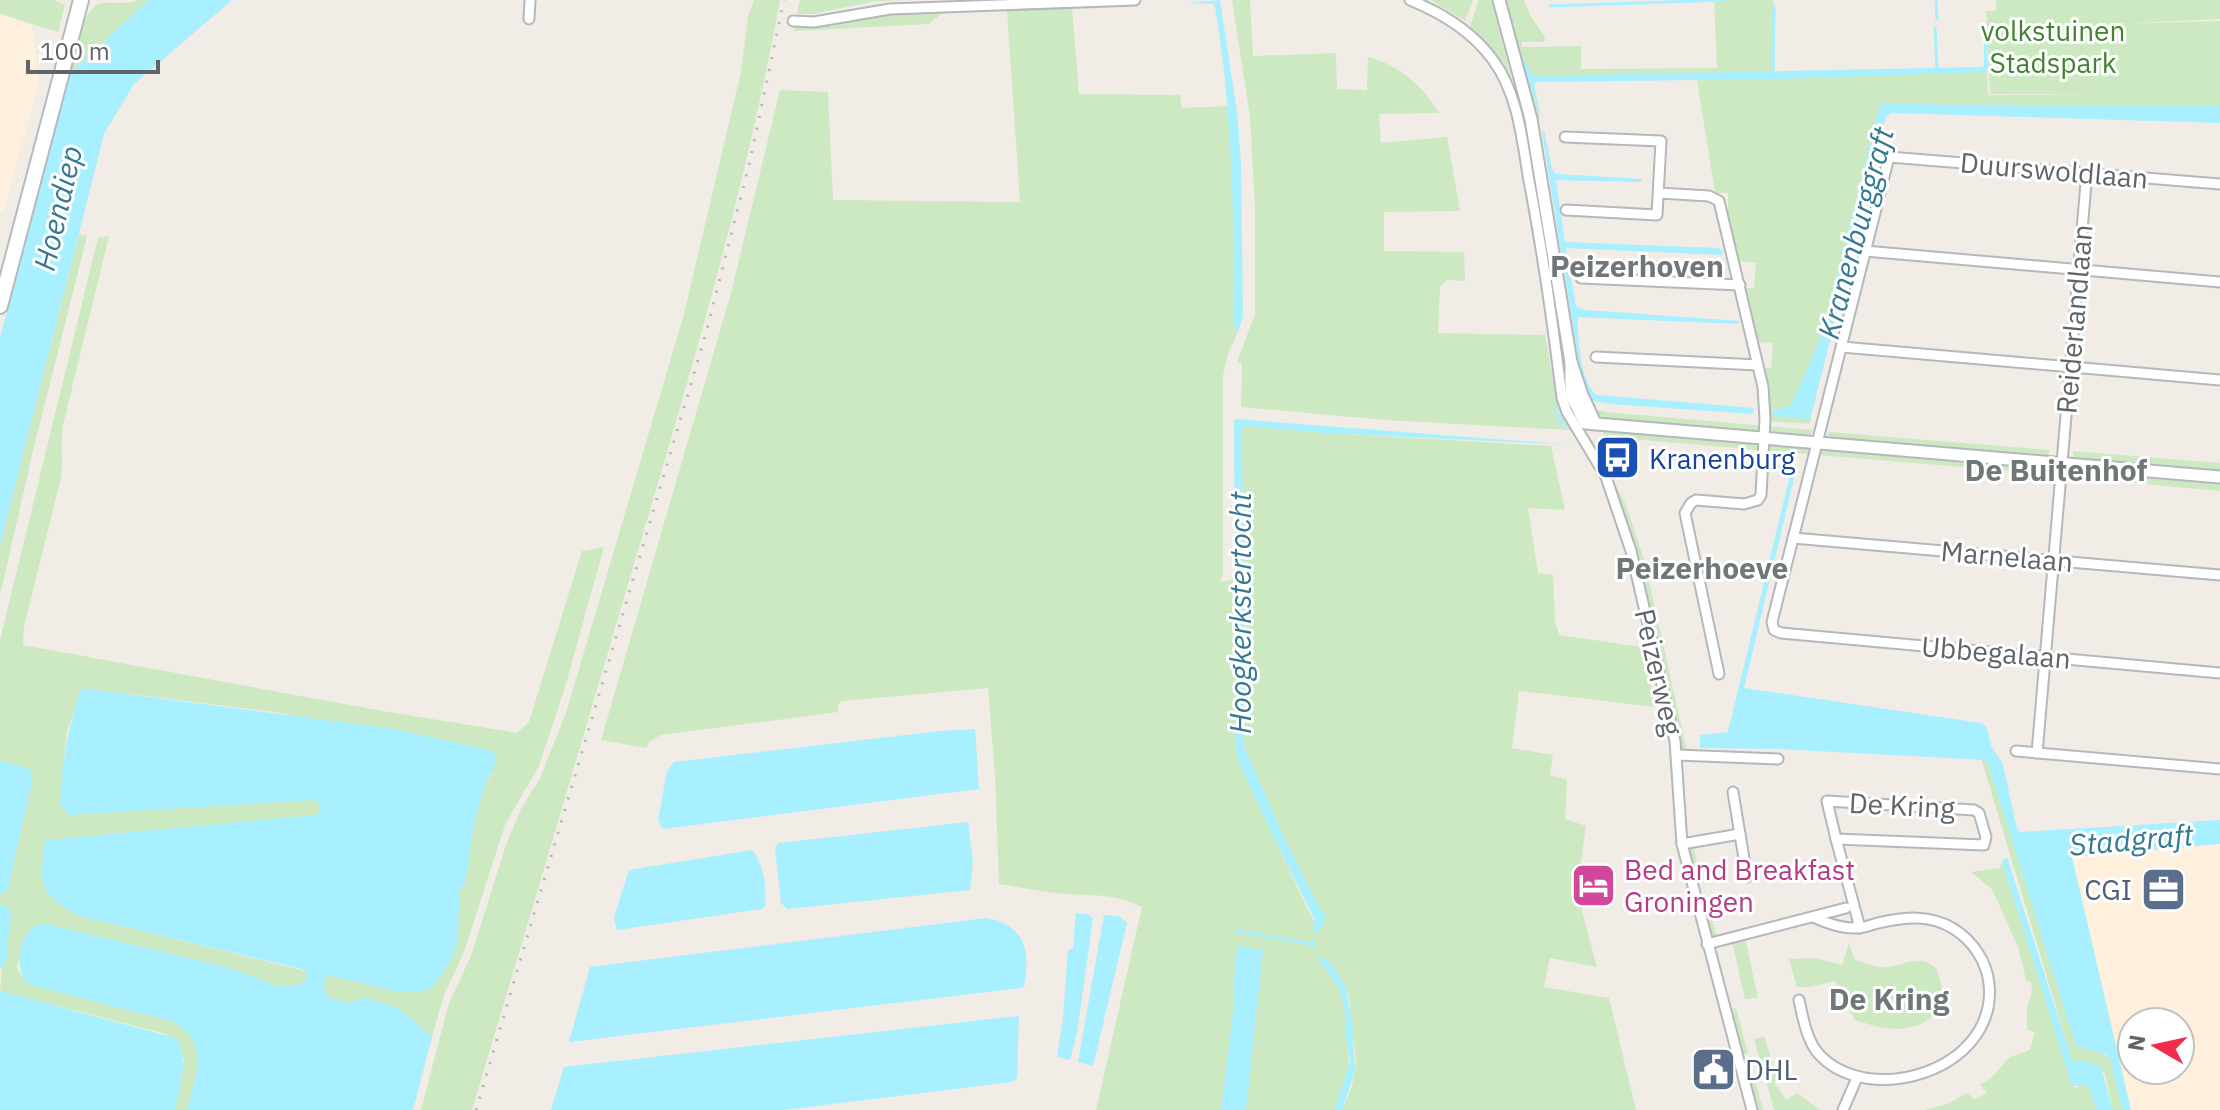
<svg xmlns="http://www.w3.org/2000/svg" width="2220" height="1110" font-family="'IBM Plex Sans',sans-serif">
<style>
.commercial{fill:#ffefdd;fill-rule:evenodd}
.green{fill:#cce9c2}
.water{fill:#a8efff}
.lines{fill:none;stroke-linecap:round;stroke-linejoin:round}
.stream{stroke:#a8efff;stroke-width:3}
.minor-casing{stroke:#b4b8bb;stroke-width:13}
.tertiary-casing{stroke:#b4b8bb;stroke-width:15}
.secondary-casing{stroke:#b5bbbe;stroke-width:18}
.minor{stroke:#fff;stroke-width:9}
.tertiary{stroke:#fff;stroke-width:11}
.secondary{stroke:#fff;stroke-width:14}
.rail{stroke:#b5b6b7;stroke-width:3;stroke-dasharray:2 10;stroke-linecap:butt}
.labels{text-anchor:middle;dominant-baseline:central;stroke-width:6;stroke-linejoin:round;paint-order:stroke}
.park-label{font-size:28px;fill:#418330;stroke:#fff}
.street-label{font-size:28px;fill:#5e6467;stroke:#fff}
.transit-label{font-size:28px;fill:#164399;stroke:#fff;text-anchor:start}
.hotel-label{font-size:28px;fill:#b23c85;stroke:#fff;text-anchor:start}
.service-label{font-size:28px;fill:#4e5e75;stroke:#fff;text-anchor:end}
.water-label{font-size:30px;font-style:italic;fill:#357992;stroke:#fff}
.neighbourhood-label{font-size:30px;font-weight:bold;fill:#6f7779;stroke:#fff}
</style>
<rect width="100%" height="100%" fill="#f1ece6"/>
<!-- commercial -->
<g class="commercial">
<polygon points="0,13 32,26 39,81 4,211 0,212"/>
<path d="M2220,844V1110H2131L2072,857ZM2132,1022H2180V1070H2132Z"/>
</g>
<!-- green -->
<g class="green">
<polygon points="0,0 54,0 65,5 58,32 0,14"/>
<path d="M139,0H148L69,75C74,57 82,6 102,3C115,1 127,5 139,0Z"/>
<path d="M754,0H780C742,210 678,414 618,618C570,782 521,946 472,1110H421L449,1003L471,956L507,842L521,809L540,778L566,713L684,314L741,72L748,16Z"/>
<polygon points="800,0 912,0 876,1 813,14 797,14"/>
<path d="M1232,0H1250L1253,56L1336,53L1337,89L1367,90L1368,57C1397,64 1425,87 1439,113L1379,114L1381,143L1447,137L1460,211L1384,212V251L1464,252L1465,281L1447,280L1440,287L1438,333L1545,335L1559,411L1570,428L1569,430L1385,420L1241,407L1242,364L1237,362L1255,314V207L1250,117Z"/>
<polygon points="1431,0 1473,0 1465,21"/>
<polygon points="1479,0 1491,0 1514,88 1503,62 1470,26"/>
<polygon points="1502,0 1524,0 1530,15 1545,37 1544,42 1522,42 1522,47 1581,46 1581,69 1717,68 1714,0 1773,0 1775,72 1531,76 1523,58 1540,119 1535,120"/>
<polygon points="1996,0 2220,0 2220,19 2117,24 2220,21 2220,106 1880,104 1824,330 1792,404 1787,407 1773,409 1808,419 1811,416 1810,424 1767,421 1763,368 1771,368 1773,343 1756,342 1744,288 1754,288 1756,263 1737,261 1728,219 1728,193 1715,193 1697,80 1987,71 1988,95 2124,94 1990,94 1986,11 1996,11"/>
<path d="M1072,7L1079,94L1180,95L1182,108L1229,106L1234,201L1233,322L1236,330H1239L1228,353L1223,376V575L1220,582L1235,579L1236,749L1245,776L1314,922L1325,913L1320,909L1284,838L1244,746L1242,429L1246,426L1325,433L1551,446L1565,510L1528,508L1538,573L1553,575L1555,621L1559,635L1642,647L1656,707L1519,691L1512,748L1553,755L1550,775L1567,780L1565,819L1586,826L1577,892L1597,967L1550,958L1544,987L1609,998L1636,1110H1342L1352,1086L1356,1063L1349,998L1346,988L1331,963L1320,962L1340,989L1346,1017L1349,1067L1334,1110H1246L1263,951L1238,946L1233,988L1235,996L1221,1110H1096L1142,907C1106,891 1092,897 1056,893C1037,891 1018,887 999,884L995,775L988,688L842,701L838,704V712L661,735L649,742L646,748L601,740L731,293L780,90L828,92L833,200L1020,202L1007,11Z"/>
<polygon points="937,11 940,15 929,24 794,31 795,22 872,12"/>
<polygon points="79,234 87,236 32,455 0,596 0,545"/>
<path d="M109,236L63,425C60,444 63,459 61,477L24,627L23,645L377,710L517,733L529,722L582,551L604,547L565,687L539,766L505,825L464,952L444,995L432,1037L400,1009L367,998L350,1003L329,998C323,989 322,984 328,975L399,992H422L434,984L450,962L457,945L460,888L465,883C470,849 473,802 492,773L326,722L275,712L81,688L67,733L61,786L314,800L320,804L321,810L316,815L52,898L80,916L305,971L307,977L303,983L292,987L276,986L230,968L42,923L25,936L17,968L24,980L32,985L171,1021C211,1040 195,1075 188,1110H175L184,1059L166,1034L0,991L7,907L0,905V893L5,894L8,888L32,782L31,771L28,768L0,761V640L98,238Z"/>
<polygon points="1591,409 1606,412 1813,430 1810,437 1604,419"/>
<polygon points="1600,428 1809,447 1808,454 1606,437"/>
<polygon points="1829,432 2049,450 2049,457 1826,438"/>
<polygon points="1592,440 1625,503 1644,559 1687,751 1680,748 1626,519 1615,490 1590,442"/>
<polygon points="1819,449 2046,467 2047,474 1818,455"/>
<polygon points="2073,451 2220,463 2220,472 2073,459"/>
<polygon points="2072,469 2220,484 2220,491 2071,477"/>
<polygon points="1981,758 1988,763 2101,1053 2110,1059 2123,1110 2113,1110 2105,1074 2096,1064 2074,1062 2071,1057"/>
<polygon points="1693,846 1717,938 1710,936 1700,903 1707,901 1700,874 1693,876 1688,853"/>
<polygon points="2002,861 2074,1088 2086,1085 2092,1089 2097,1110 1924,1110 1948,1104 1967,1093 1974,1099 1987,1093 1980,1085 1991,1078 2010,1057 2030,1050 2035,1032 2027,1030 2027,1007 2032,992 2031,982 2026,980 2018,947 1992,889 1971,872 2000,868"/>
<polygon points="1745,938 1758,998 1745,999 1732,941"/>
<path d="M1849,943L1855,960C1863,962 1873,967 1881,967C1901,969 1917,951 1936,968C1954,1009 1927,1033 1886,1028C1876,1027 1865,1023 1855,1020L1835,981L1809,987H1797L1789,959L1814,958L1842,965Z"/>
<polygon points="1736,1008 1763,1110 1755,1110 1747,1078 1754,1076 1748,1053 1741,1055 1729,1010"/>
<polygon points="1764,1036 1778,1079 1774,1082 1786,1100 1797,1093 1820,1110 1774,1110 1754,1039"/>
</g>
<!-- water -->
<g class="water">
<polygon points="148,0 232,0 134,84 104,134 0,545 0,338 65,87 69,75"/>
<path d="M1220,0L1237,112L1241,163L1243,315L1239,330H1236L1233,322C1234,215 1233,113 1215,7L1213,4L1188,3Z"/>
<polygon points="1984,32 1987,32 1988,72 1779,79 1537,82 1534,84 1541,119 1522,61 1524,58 1532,76 1982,67 1984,65"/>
<polygon points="1880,104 2220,106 2220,123 1891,113 1886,117 1811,416 1809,419 1773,416 1773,409 1787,407 1792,404 1824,330"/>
<path d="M1544,130L1552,169L1556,174L1642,179L1640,182L1556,180L1565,242L1718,248L1723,251L1722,255L1566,248L1576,306L1585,310L1740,321L1738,324L1578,317C1577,335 1581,386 1597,395L1754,408L1753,414L1610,404L1590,400L1581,377L1542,132Z"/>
<polygon points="1236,419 1572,445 1325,433 1246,426 1242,429 1244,746 1284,838 1320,909 1325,913 1324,923 1317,933 1313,930 1314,918 1263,815 1239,763 1236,749 1234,421"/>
<polygon points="1775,465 1794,468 1796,470 1744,688 1981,723 1987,727 1991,746 2003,764 2017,829 2020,832 2220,820 2220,844 2072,857 2131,1110 2123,1110 2110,1059 2105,1054 2076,1046 1988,763 1985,760 1780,749 1700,748 1700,735 1728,732 1789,479 1786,473 1773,469"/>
<path d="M81,688L394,729L493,751L497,760L486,783L475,819L465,883L460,889L457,945L450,962L434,985L422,992H399L328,975C322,984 323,989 329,998L350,1003L367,998L400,1009L432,1037L413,1110H188C195,1075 211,1040 171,1021L31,985L24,980C15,961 19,930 42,923L230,968L277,986H292L303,983L307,977L305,970L80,916C36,893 40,884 45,840L316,815L321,810L320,804L314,800L69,815L60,804C61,764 69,726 81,688Z"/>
<polygon points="975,729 979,789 663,829 658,820 667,771 674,762 940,731"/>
<polygon points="0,761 28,768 31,771 32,782 8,888 4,894 0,893"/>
<polygon points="968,822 973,862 970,890 787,909 781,903 775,848 779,843"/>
<path d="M752,850C765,867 766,885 765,906L762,909L617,930L614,917L629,870Z"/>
<polygon points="2007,857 2071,1057 2074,1062 2089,1062 2101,1067 2113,1110 2097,1110 2089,1086 2072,1086 2002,861"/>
<polygon points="0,905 7,906 11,912 6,960 0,969"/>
<polygon points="1076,913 1087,914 1093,918 1077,1033 1070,1060 1057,1057 1063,1018 1068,951 1073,948"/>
<polygon points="1104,915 1119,916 1127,923 1093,1066 1078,1062"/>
<path d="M986,918C1025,925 1031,950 1024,986L1021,988L569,1042L590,967Z"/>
<polygon points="1237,946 1263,950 1246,1110 1221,1110 1235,996 1233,988"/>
<polygon points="1322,957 1331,963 1346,988 1352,1021 1355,1071 1342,1110 1334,1110 1350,1062 1346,1038 1346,1017 1340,989 1320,962 1319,959"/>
<path d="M0,991L176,1038C190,1059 179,1087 175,1110H0Z"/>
<polygon points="1019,1016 1017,1078 1012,1082 783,1110 551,1110 564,1067"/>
</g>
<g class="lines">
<!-- stream -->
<g class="stream">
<polyline points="1936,0 1937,19"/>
<polyline points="1550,6 1724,0"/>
<polyline points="1935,28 1937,69"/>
<polyline points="1773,75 1774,6"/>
<polyline points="1554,406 1564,428"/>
<polyline points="1236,931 1312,944"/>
<polyline points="1313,940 1315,947"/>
</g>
<defs>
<g id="minor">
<path d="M1410,0C1442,13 1472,31 1493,60C1518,94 1522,139 1529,181C1543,253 1553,325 1562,398L1567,412L1606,477L1631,551L1675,741L1682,844L1752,1110"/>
<polyline points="529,19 530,0"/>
<polyline points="793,21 814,22 890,9 1135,0"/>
<polyline points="1565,137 1661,141 1657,215 1566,210"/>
<polyline points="2220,184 1889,157 1772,622 1774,630 1781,633 2220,673"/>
<polyline points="1659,193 1709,196 1719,201 1763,387 1765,419 1761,495 1758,500 1744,504 1696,500 1691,503 1685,513 1719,674"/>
<polyline points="1865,251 2220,282"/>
<polyline points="1581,278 1740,285"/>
<polyline points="1842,347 2220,380"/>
<polyline points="1596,357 1758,365"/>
<polyline points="1793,538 2220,575"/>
<polyline points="2016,751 2220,769"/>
<polyline points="2037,753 2087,172"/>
<polyline points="1677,755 1778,759"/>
<polyline points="1733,792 1747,877"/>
<polygon points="1827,801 1974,810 1979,813 1986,837 1984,845 1836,839"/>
<polyline points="1836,839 1860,928"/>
<polyline points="1682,844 1740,834"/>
<polyline points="1707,944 1846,908"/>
<path d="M1799,1000C1803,1018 1806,1037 1817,1052C1866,1110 1998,1071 1989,984C1987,962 1973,941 1954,929C1930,914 1905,917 1878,923C1870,925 1862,929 1854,928C1839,928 1826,923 1813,917"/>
<polyline points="1843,1110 1856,1080"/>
</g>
<g id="tertiary">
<polyline points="1499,0 1531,119 1571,362 1582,395 1595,423"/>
<polyline points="1571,362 1571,395 1585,423 2220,477"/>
</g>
<polyline id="secondary" points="0,306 81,0"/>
</defs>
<!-- minor casing -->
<use href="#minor" class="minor-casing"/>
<!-- tertiary casing -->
<use href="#tertiary" class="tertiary-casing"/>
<!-- secondary casing -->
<use href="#secondary" class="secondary-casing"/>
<!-- minor -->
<use href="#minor" class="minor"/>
<!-- tertiary -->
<use href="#tertiary" class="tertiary"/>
<!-- secondary -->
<use href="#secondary" class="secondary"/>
<!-- rail -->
<polyline class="rail" points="476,1110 706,333 750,161 784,0"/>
</g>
<!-- icons -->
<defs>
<symbol id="bus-square" viewBox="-11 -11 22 22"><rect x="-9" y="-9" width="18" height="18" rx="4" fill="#1a4fb4" stroke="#fff"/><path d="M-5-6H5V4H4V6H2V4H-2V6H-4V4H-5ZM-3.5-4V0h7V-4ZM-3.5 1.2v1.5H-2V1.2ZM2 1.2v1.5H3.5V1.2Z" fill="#fff"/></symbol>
<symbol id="hotel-square" viewBox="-11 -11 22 22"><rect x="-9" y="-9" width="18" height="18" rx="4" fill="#d1479c" stroke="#fff"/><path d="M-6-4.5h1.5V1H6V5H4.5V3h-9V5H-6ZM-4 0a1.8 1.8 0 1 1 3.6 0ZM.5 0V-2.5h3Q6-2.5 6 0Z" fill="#fff"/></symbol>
<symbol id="office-square" viewBox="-11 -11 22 22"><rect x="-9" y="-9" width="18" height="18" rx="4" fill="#5c6f8a" stroke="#fff"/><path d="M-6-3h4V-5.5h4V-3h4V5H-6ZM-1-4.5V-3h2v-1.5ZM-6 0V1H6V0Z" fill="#fff"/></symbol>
<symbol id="civic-square" viewBox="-11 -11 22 22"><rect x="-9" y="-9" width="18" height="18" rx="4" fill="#5c6f8a" stroke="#fff"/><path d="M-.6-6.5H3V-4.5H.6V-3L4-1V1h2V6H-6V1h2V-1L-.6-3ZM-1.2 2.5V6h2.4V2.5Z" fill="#fff"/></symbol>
</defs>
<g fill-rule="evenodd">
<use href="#bus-square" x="1592" y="432" width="51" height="51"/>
<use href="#hotel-square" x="1568" y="860" width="51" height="51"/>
<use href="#office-square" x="2138" y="864" width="51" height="51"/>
<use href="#civic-square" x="1688" y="1044" width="51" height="51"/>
</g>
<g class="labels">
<!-- park labels -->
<g class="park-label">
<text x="2053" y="30">volkstuinen<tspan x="2053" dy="32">Stadspark</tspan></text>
</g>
<!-- street labels -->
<g class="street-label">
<text transform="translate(2054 170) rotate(5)">Duurswoldlaan</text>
<text transform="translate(2074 319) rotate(-85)">Reiderlandlaan</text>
<text transform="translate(2007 556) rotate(5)">Marnelaan</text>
<text transform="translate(1996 652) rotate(5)">Ubbegalaan</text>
<text transform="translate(1659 672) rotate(77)">Peizerweg</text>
<text transform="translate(1902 805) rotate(3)">De Kring</text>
</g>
<!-- transit labels -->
<g class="transit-label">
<text x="1649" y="458">Kranenburg</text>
</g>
<!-- hotel labels -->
<g class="hotel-label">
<text x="1624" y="869">Bed and Breakfast<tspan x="1624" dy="32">Groningen</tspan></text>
</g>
<!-- service labels -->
<g class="service-label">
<text x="2132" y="889">CGI</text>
<text x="1745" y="1069" text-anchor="start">DHL</text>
</g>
<!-- water labels -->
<g class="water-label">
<text transform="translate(57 208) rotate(-77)">Hoendiep</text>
<text transform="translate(1855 233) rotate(-75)">Kranenburggraft</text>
<text transform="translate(1239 613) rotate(-90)">Hoogkerkstertocht</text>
<text transform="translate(2131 839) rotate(-5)">Stadgraft</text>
</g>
<!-- neighbourhood labels -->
<g class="neighbourhood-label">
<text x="1637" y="265">Peizerhoven</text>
<text x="2056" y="469">De Buitenhof</text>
<text x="1702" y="567">Peizerhoeve</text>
<text x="1889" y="998">De Kring</text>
</g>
</g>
<!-- north arrow -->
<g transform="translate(2156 1046) rotate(279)"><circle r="38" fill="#ffffff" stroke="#bfc1c2" stroke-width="2"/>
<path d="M0-6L14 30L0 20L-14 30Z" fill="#f12c4d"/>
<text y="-12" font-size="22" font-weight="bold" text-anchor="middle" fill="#5e6467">N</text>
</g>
<!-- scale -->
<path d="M28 60v12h130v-12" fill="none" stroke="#5e6467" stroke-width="4"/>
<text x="40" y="60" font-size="24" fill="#5e6467" stroke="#ffffff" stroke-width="6" paint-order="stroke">100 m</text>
</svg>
